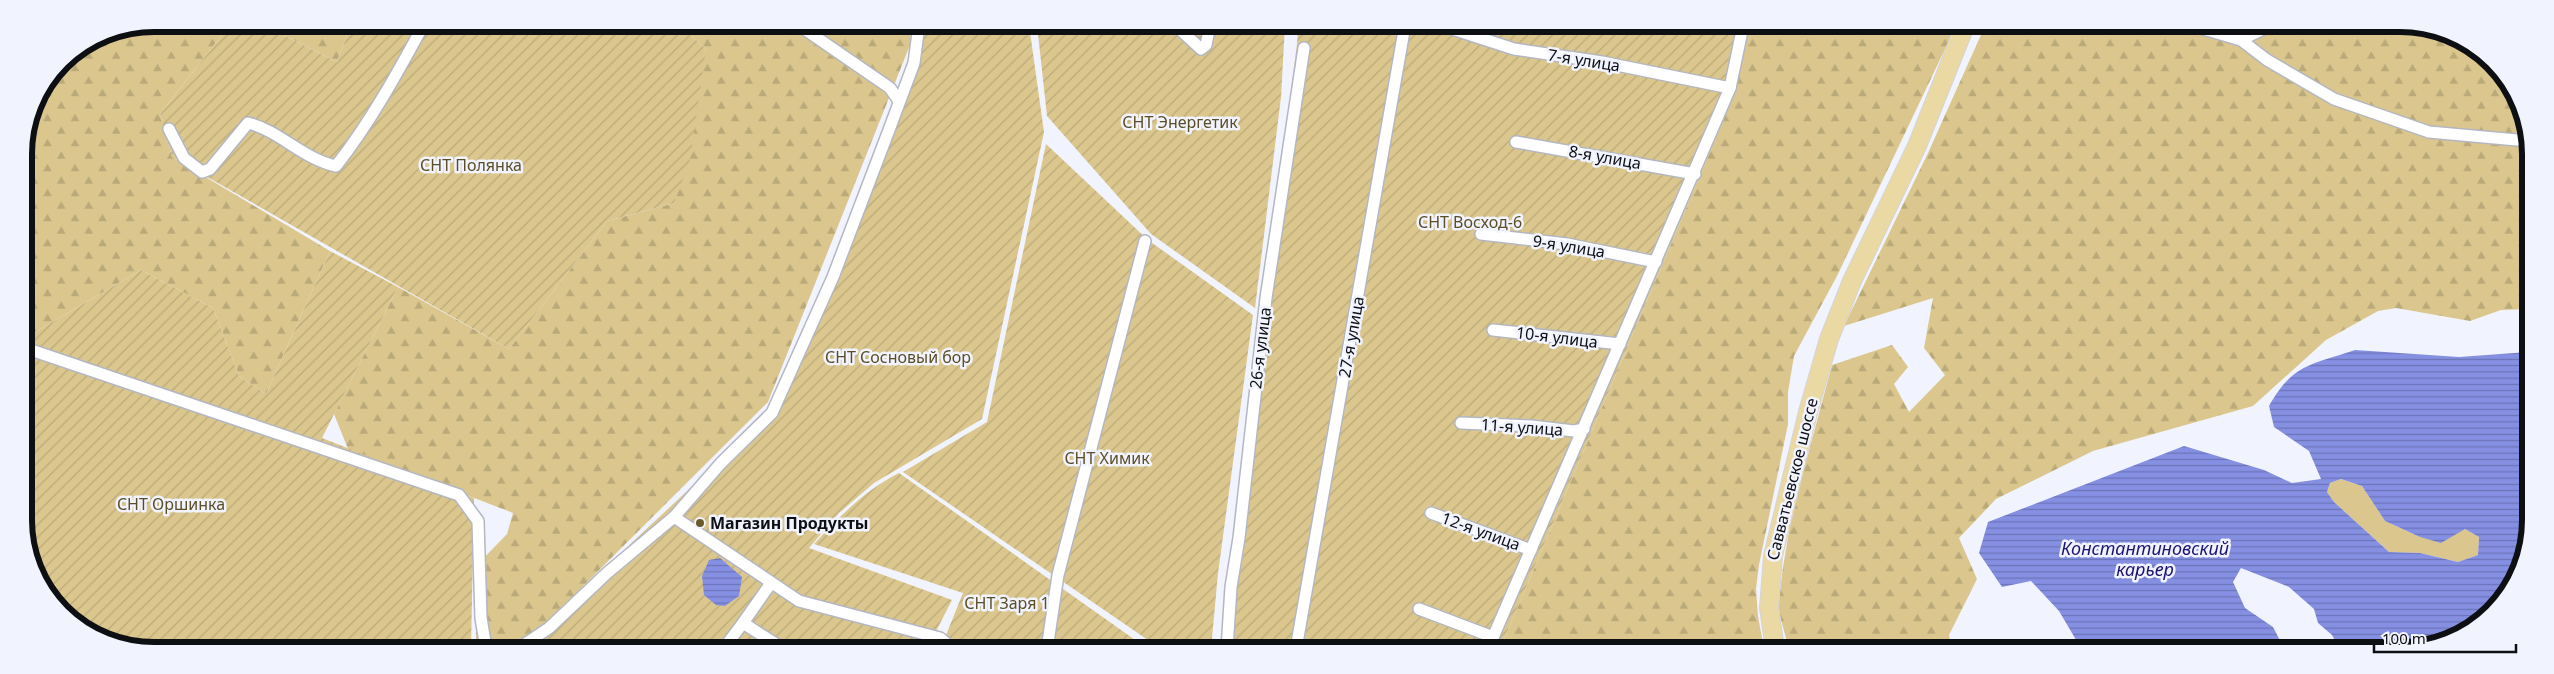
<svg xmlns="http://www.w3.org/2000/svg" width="2554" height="674" font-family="'Noto Sans',sans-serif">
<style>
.grass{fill:#dbc78d}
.forest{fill:url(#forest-firs)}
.garden{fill:url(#garden-furrows)}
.water{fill:url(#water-rules);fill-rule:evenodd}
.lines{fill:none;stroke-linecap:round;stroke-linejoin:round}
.minor-casing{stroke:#b4b7c2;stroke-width:14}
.primary-casing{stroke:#d4d4d5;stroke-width:20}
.minor{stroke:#fff;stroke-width:11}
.primary{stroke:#ebd9a4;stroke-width:18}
.poi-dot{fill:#6c5b29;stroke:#f1f3ff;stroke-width:2}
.labels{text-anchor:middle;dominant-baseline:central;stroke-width:5;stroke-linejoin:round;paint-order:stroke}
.street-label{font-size:16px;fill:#0e0f13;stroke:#f1f3ff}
.park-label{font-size:16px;fill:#5b4e25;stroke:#f1f3ff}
.poi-label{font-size:16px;font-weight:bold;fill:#0e0f13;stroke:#f1f3ff;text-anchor:start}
.water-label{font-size:18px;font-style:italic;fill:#1f1373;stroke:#f1f3ff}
.rim{fill:none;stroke:#0e0f13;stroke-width:6}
</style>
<defs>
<pattern id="forest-firs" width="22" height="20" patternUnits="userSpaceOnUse" patternTransform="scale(1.25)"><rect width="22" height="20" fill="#dbc78d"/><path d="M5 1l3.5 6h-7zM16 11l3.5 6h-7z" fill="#bbaa79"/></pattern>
<pattern id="garden-furrows" width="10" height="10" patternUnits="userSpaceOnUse" patternTransform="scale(1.25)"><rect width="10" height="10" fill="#dbc78d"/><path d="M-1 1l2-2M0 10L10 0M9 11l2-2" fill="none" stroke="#bbaa79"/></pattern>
<pattern id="water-rules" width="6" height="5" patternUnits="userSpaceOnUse" patternTransform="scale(1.25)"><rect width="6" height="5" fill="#8590e3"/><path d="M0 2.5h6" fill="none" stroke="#6b74b7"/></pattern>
</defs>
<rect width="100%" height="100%" fill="#f1f3ff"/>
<!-- grass -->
<polygon class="grass" points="2341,479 2362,486 2385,521 2420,537 2465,529 2479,537 2478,555 2458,562 2420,553 2389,552 2334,502 2327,492 2330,483"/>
<!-- forest -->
<g class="forest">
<polygon points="154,24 244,24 229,26 160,114 172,157 330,251 266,394 239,376 213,308 141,270 25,338 24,146 34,104 62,62 105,34"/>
<polygon points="262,24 351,24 337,62"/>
<polygon points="679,24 911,25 910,45 768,402 544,625 516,648 476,648 476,566 507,534 513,513 348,449 334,414 398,287 509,349 607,221 674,203 706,49"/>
<polygon points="1745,26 1956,26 1837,276 1794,356 1788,392 1788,424 1759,565 1756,589 1758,616 1764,649 1500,649 1728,109"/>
<polygon points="1985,26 2425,26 2492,62 2528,129 2528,309 2501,310 2470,321 2396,308 2378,311 2326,340 2253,406 2093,451 1996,499 1959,538 1977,579 1949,635 1952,650 1789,649 1778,609 1783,567 1792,514 1832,365 1892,345 1908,367 1894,384 1909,412 1945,375 1924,348 1933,298 1844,326 1928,153"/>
</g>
<!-- garden -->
<g class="garden">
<polygon points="244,24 262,24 337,62 351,24 679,24 706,49 690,160 674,203 607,221 509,349 172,157 160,114 229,26"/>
<polygon points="921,25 1029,25 1044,132 982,419 874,483 839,513 809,548 952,600 931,641 917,648 520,648 769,414 921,61"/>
<polygon points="1037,25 1285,25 1281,97 1255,308 1151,234 1047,116"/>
<polygon points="1298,25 1745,26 1728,109 1500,649 1220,649 1297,44"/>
<polygon points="1046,144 1148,240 1253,315 1218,573 1211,649 1161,649 903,472 987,422"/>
<polygon points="330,251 398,287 322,438 474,498 471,648 129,648 62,612 26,545 25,338 141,270 213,308 239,376 266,394"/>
<path d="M899,473L1148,649L934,648L942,645L963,593L814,544C840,516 865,490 899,473Z"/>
</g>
<!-- water -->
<g class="water">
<path d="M2355,350L2459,357L2528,352V545L2513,585L2486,618L2449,640L2408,650H2340L2332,635L2318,623L2314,609L2289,587L2241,568L2233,582L2245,608L2273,627L2285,650H2082L2059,611L2031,581L2002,587L1979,553L1988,522L2184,446L2264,470L2292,483L2321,479L2309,451L2274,427L2269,406C2293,363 2312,365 2355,350ZM2341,479L2362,486L2385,521L2420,537L2441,543L2465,529L2479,537L2478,555L2458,562L2420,553L2389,552L2334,502L2327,492L2330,483Z"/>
<polygon points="720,558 742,577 739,596 725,606 716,605 704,595 702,576 709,560"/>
</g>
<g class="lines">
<defs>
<g id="minor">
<polyline points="797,24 890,88 899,101"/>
<polyline points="1175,25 1201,49 1206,45 1210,25"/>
<polyline points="1440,25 1514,49 1602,62 1730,88"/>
<polyline points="2193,26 2241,40 2267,60 2334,99 2429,132 2528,141"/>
<polyline points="2241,40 2269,26"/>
<path d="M169,129L184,158L202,172L210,169L248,123C280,131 303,159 336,166C370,123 398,72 424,24"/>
<polyline points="1516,142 1695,174"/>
<polyline points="1481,234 1567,244 1656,262"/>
<polyline points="1493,330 1620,344"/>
<polyline points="25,348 459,495 478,521 481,618 486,648"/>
<polyline points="1461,423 1531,426 1574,431 1584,429"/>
<polyline points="1431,513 1531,550"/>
<polyline points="674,517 799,601 940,638 953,649"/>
<polyline points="771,583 743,623 782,648"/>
<polyline points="1419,609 1493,637"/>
<polyline points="519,648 549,628 607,573 674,517 721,463 772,413 833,277 889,130 914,63 919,25"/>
<polyline points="724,648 743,623"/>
<polyline points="1047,649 1058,575 1145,241"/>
<polyline points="1227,649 1231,587 1239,538 1266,298 1304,48"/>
<polyline points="1296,649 1405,25"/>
<polyline points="1488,649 1730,88 1743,26"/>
</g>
<polyline id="primary" points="1775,649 1769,608 1773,556 1808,412 1829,339 1852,281 1917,146 1965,26"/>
</defs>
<!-- minor casing -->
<use href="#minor" class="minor-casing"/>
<!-- primary casing -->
<use href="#primary" class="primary-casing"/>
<!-- minor -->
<use href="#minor" class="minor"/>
<!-- primary -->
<use href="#primary" class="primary"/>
</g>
<!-- markers -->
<circle class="poi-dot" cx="700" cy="523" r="5"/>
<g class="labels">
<!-- street labels -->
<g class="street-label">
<text transform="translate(1584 60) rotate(9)">7-я улица</text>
<text transform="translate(1605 157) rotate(10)">8-я улица</text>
<text transform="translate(1569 246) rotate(9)">9-я улица</text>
<text transform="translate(1351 337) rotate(-80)">27-я улица</text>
<text transform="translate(1557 337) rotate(7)">10-я улица</text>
<text transform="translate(1260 348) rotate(-83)">26-я улица</text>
<text transform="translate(1522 427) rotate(4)">11-я улица</text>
<text transform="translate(1792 479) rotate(-76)">Савватьевское шоссе</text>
<text transform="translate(1481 531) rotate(20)">12-я улица</text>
</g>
<!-- park labels -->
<g class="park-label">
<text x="1180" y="122">СНТ Энергетик</text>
<text x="471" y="165">СНТ Полянка</text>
<text x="1470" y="222">СНТ Восход-6</text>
<text x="898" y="357">СНТ Сосновый бор</text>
<text x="1107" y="458">СНТ Химик</text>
<text x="171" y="504">СНТ Оршинка</text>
<text x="1007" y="603">СНТ Заря 1</text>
</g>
<!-- poi labels -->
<g class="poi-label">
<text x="710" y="523">Магазин Продукты</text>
</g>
<!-- water labels -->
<g class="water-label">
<text x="2145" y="548">Константиновский<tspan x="2145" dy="21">карьер</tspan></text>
</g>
</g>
<!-- crop -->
<path d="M0 0H2554V674H0ZM154 32H2400A122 122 0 0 1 2522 154V520A122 122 0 0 1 2400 642H154A122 122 0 0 1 32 520V154A122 122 0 0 1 154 32Z" fill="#f1f3ff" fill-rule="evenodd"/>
<path class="rim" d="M154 32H2400A122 122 0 0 1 2522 154V520A122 122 0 0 1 2400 642H154A122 122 0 0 1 32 520V154A122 122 0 0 1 154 32Z"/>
<!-- scale -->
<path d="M2374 644v8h142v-8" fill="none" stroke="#0e0f13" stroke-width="2.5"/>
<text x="2382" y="644" font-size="15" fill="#0e0f13" stroke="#f1f3ff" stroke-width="4" paint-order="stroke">100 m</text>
</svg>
